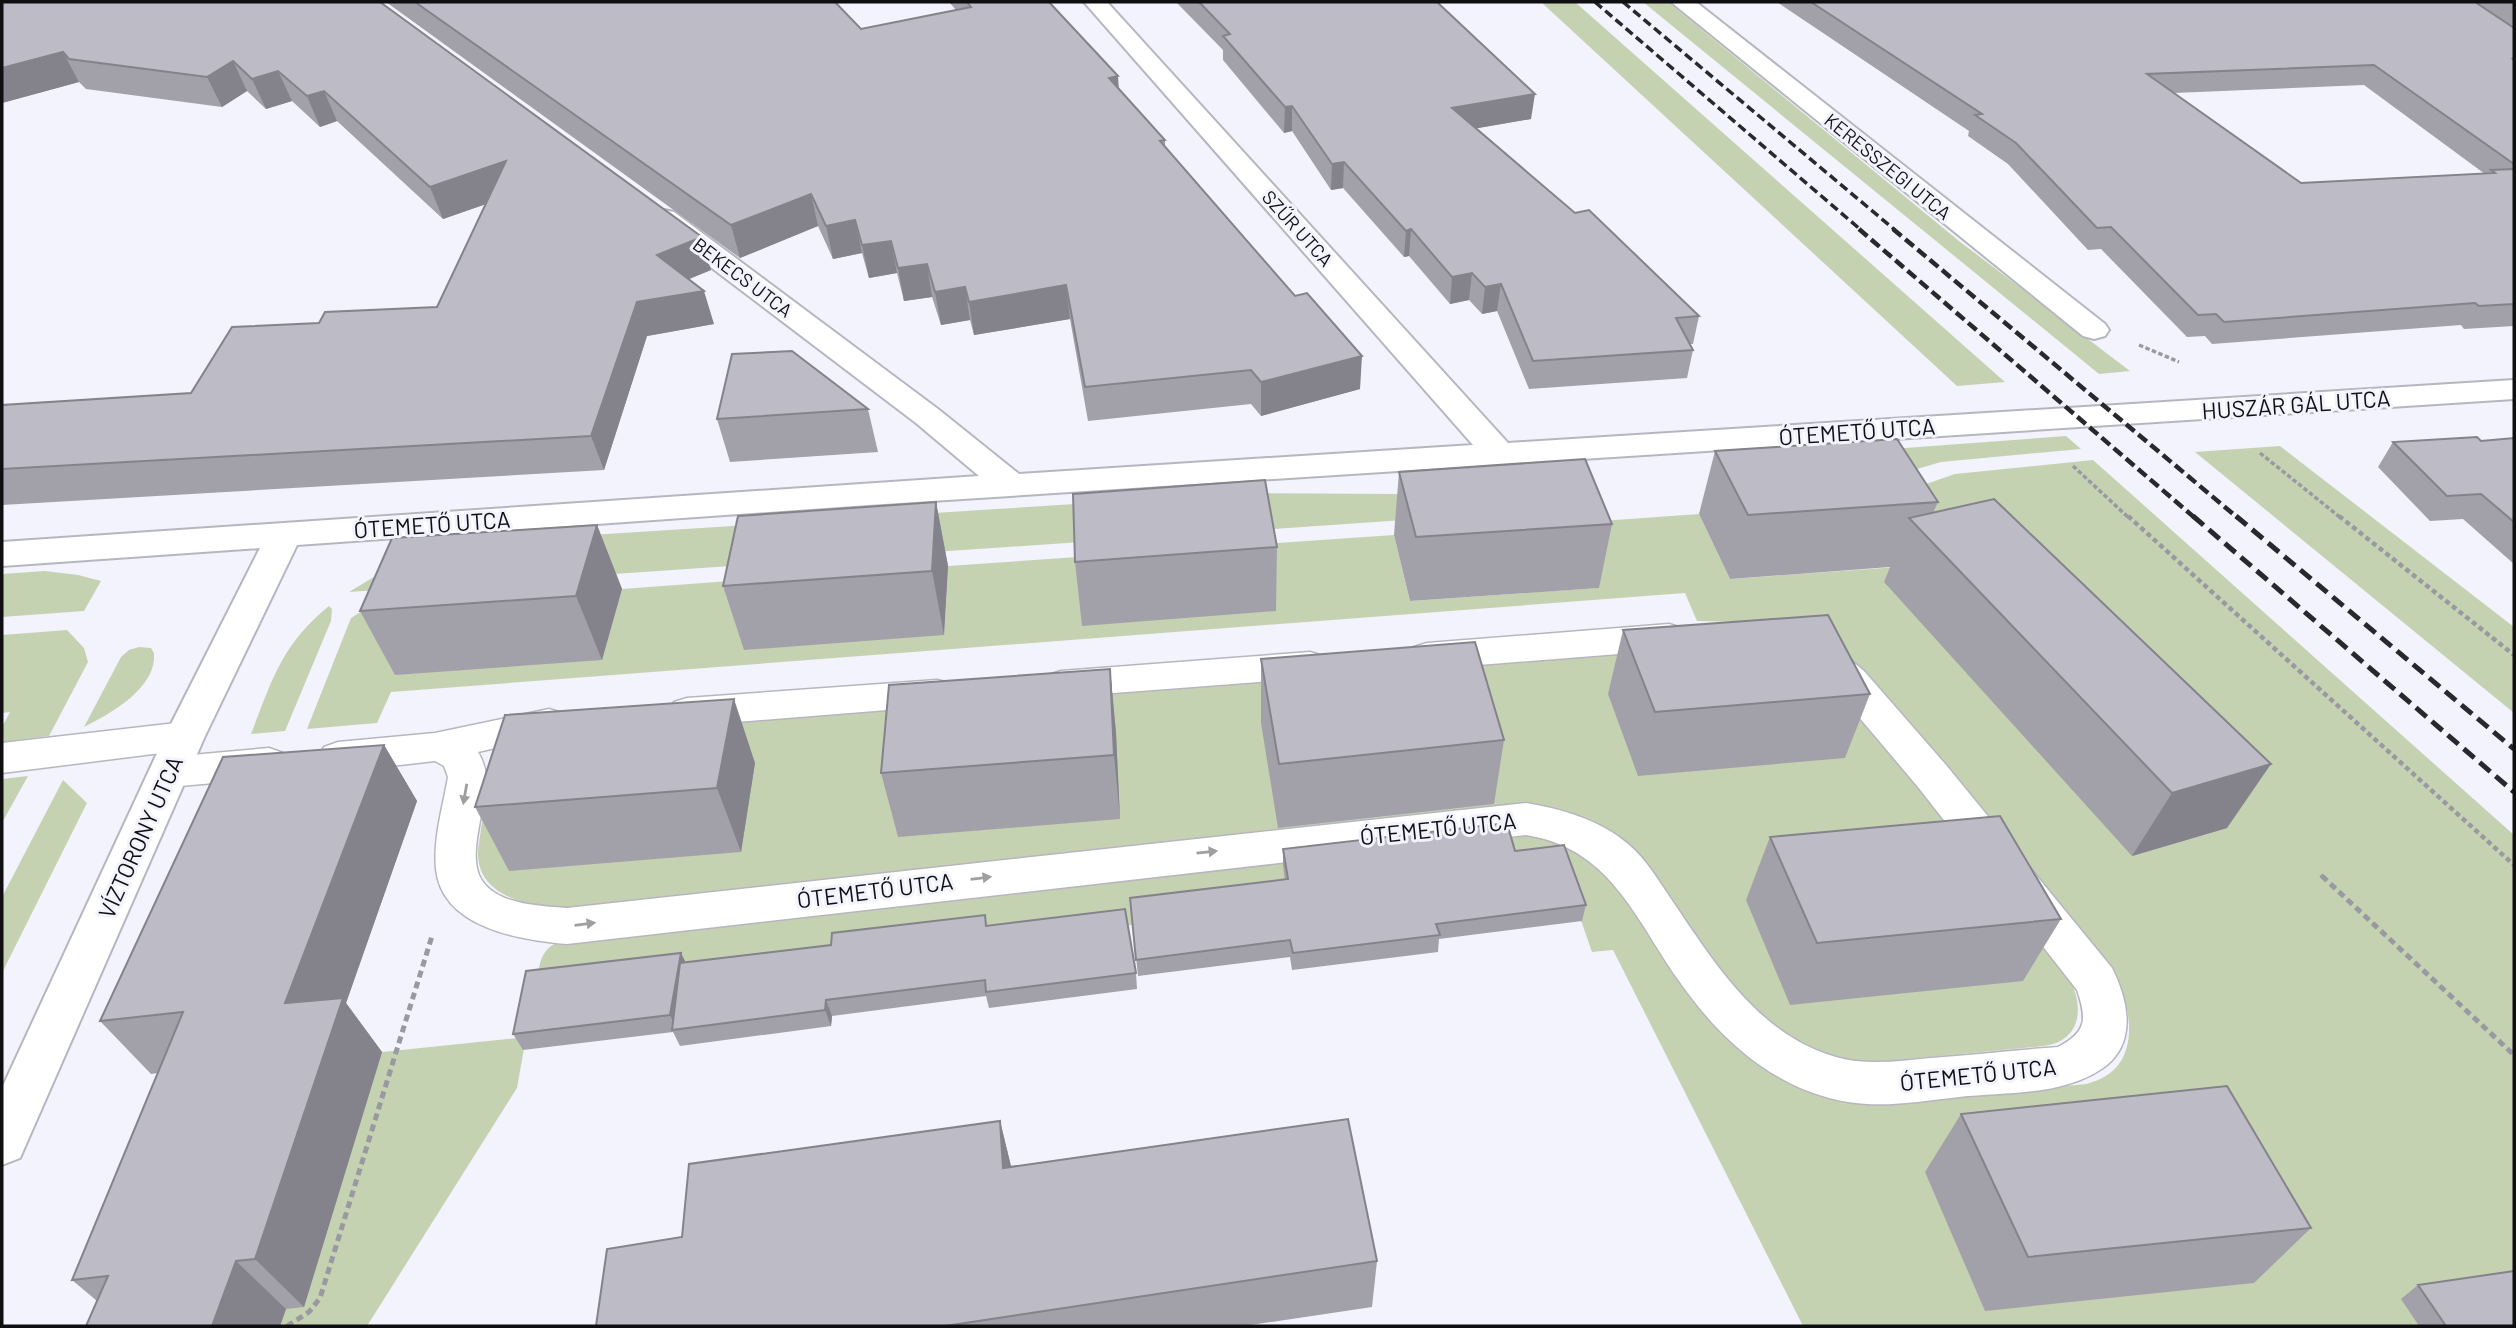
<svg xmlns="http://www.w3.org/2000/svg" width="2516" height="1328" font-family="Barlow,sans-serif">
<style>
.green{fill:#c5d2b1}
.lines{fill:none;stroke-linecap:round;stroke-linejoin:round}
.lane-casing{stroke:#b6b6c0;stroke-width:3}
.street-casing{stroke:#b6b6c0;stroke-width:4}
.path-far2{stroke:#9999a1;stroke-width:3.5;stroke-dasharray:4.5 2.5;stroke-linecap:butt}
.path-far1{stroke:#9999a1;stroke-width:4.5;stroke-dasharray:5 3.5;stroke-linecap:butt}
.path{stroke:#9999a1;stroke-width:5;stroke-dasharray:7 4.5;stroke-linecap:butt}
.lane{fill:#fff;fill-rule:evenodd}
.street{fill:#fff;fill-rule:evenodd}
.rail-far2{stroke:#29292d;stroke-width:3.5;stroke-dasharray:9 4.5;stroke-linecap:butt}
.rail-far1{stroke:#29292d;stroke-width:4.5;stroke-dasharray:11 5;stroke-linecap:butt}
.rail{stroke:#29292d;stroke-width:5;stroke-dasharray:14 7;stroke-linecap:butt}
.wall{fill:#a2a1aa;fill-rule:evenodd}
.shaded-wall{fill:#84838b}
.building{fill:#bcbbc6;stroke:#84838b;stroke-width:2}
.oneway{fill:#9f9fa0}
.labels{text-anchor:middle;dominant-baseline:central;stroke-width:6;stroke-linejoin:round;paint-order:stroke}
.far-street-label{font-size:19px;fill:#0f0f12;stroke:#f3f3fe}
.street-label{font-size:23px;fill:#0f0f12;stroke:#f3f3fe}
</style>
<rect width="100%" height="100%" fill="#f3f3fe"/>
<!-- green -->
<g class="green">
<polygon points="1541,2 1575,2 2005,382 1957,386"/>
<polygon points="1643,2 1668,2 1959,241 2130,371 2099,374"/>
<polygon points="2066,436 2081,449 1941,462 1862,485 1864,451"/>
<polygon points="2280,446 2514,627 2514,713 2195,452"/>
<path d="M2093,460L2514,835V1282L2419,1326H1803L1613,950L1592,952L1569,886L1132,914V925L989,942L536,987C539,968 539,949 559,942L1494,836L1533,835L1552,839L1586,855L1619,888L1703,1011L1727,1038L1891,1103L2086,1084C2138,1072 2135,1020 2118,981L1864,675L1747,622L1697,621L1685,593L391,692L377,723L307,729L351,618L370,606L602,660L622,589L757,579L944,635L948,566L1394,535L1410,601L1598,588L1574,523L1699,514L1730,579L1912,566L1874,502L1955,474Z"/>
<polygon points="1247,493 1398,494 1404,520 349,592 382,572 481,542"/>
<polygon points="45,571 78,575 101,581 84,611 2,617 2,574"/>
<path d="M329,606L332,609L331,621L285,731L251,734C272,680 282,644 329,606Z"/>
<polygon points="67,630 84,648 88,662 49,736 2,742 2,727 10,712 2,713 2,635"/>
<path d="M1714,645L1840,689L2068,977C2085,1005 2082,1041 2044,1046L1866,1063L1830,1056L1780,1034L1734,992L1651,871L1518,805L564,910C525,905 470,895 479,843C481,833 481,820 486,811C503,785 528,760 548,736Z"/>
<path d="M139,647L151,648L154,653C157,688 111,713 84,727L121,657L129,650Z"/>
<polygon points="28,776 3,821 2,824 2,779"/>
<polygon points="63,780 87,803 2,973 2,897"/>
<polygon points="526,1037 517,1088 367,1326 141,1326 382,1052"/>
</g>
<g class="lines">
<defs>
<g id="lane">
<polygon points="1669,624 1682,628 1687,637 1682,646 1669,650 1427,669 1414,665 1409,656 1414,647 1427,643"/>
<polygon points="1310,652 1323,656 1328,665 1323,674 1310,678 1061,697 1048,693 1042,684 1048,675 1061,671"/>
<path d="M1833,652L1846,656L1864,671L1946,765L2112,968C2128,1000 2138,1043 2103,1068C2063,1096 2006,1092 1959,1097C1923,1101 1885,1108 1848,1102C1773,1089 1719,1039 1677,978C1634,916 1609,848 1526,835L567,944C520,940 442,928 436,869C433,838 443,807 448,777L444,766L435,761L338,772L324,767L319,757L324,747L338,742L435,733L549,709L562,713L568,723L562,733L478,752C489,771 487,784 483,804C480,825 471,855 479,875C492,905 540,906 567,908L1526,803C1562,809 1600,820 1628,844C1646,859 1658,880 1671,899C1713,961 1759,1036 1836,1057C1866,1066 1900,1061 1931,1058C1973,1055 2016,1050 2058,1047C2087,1032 2087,1019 2077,990L1918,787L1815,665L1820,656Z"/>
<polygon points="937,680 950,683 956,693 950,703 937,706 687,726 674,722 668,712 674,702 687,698"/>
<polygon points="185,722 199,726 204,736 199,746 185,750 2,773 2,743"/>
<polygon points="269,748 283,753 289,763 283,773 269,778 169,787 155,782 149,772 155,762 169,757"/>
</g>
<g id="street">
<polygon points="1084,2 1107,2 1508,443 2514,380 2514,399 869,505 297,545 205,736 20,1158 2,1165 2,1088 165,736 260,548 2,566 2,542 979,476 916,423 654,224 650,218 654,212 664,210 674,212 938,409 1019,474 1473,445"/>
<polygon points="1671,2 1696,2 2105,324 2109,330 2105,336 2094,339 2083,336"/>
</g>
</defs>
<!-- lane casing -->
<use href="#lane" class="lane-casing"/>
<!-- street casing -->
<use href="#street" class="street-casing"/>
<!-- path-far2 -->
<g class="path-far2">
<polyline points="2139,345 2179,362"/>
<polyline points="2260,453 2341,518"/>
<polyline points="2073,466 2129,518"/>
</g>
<!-- path-far1 -->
<g class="path-far1">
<polyline points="2128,516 2514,865"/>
<polyline points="2339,516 2514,655"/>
<polyline points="2321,875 2324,878"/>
</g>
<!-- path -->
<g class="path">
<polyline points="2322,876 2514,1055"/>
<polyline points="287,1326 309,1312 320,1298 432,936"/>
</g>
<!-- lane -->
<use href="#lane" class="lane"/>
<!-- street -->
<use href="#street" class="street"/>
<!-- rail-far2 -->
<g class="rail-far2">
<polyline points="1595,2 1861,230"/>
<polyline points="1623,2 1895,230"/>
</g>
<!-- rail-far1 -->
<g class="rail-far1">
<polyline points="1859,229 2195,518"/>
<polyline points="1893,229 2238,518"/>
</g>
<!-- rail -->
<g class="rail">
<polyline points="2193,516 2514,792"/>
<polyline points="2236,516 2514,749"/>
</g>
</g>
<!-- wall -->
<g class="wall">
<polygon points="2,2 380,2 711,270 689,279 714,324 647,336 604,470 2,505 2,405 191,393 319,323 437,307 486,204 443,219 337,121 320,127 292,101 266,109 247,91 222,107 86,89 79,82 2,103"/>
<polygon points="386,2 835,2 861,29 956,10 949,2 1049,2 1119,89 1165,140 1165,147 1360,389 1261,416 1251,404 1088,421 1070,319 974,335 970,320 941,325 932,297 904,301 897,273 869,278 862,253 833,259 818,226 740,258"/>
<polygon points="1176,2 1437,2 1531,119 1477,128 1575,213 1699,316 1693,344 1690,344 1693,350 1687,378 1529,389 1497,311 1482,314 1469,300 1450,304 1409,256 1404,257 1343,188 1331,190 1292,131 1284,133 1223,60 1223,50"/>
<path d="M1777,2H2514V326L2464,329L2461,325L2212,344L2205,336L2187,337L2101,249L2088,250L2008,164L1968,136L1969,131ZM2364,85L2485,174L2301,183L2174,93Z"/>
<polygon points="868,409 878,452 730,462 717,419"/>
<polygon points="2514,438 2514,564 2463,519 2430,521 2378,467 2393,442 2481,441"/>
<polygon points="1715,451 1938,502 1933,513 2227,828 2132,856 1884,582 1890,567 1730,579 1699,514"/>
<polygon points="1399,472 1612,524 1599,588 1410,601 1394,535"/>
<polygon points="936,502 948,566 944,635 744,650 723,586"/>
<polygon points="597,525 622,589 602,660 395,675 360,611"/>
<polygon points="1277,547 1276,611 1082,626 1075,562"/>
<polygon points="1623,630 1870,694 1845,758 1638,776 1608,694"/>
<polygon points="1261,659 1504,740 1494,804 1278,828 1261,723"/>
<polygon points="1110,669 1116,733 1120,819 898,837 881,773"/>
<polygon points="384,745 417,801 346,1003 382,1052 304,1307 286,1309 280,1326 86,1326 97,1301 72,1280 158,1073 151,1074 100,1021"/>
<polygon points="755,763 741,852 509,871 475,807"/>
<polygon points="1770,837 2061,919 2023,981 1790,1005 1746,900"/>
<polygon points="1283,849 1515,851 1586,905 1582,921 1439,939 1438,952 1292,970 1290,957 1138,976 1130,898 1285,880 1283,865"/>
<polygon points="985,915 987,926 1136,973 1137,989 989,1008 986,996 832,1016 831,1026 680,1046 673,1032 523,1050 513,1034 686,962 831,945"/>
<polygon points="1961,1114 2311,1228 2254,1283 1985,1311 1925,1172"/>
<polygon points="1000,1121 1011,1167 1377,1261 1372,1307 1244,1326 596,1326 682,1237"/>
<polygon points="2418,1285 2514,1326 2419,1326 2401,1299"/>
</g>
<!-- shaded-wall -->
<g class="shaded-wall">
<polygon points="63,52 79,82 2,103 2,68"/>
<polygon points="233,61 247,91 222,107 207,77"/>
<polygon points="278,71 292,101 266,109 252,79"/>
<polygon points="1118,76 1120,106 1109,78"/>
<polygon points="324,91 337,121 320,127 307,96"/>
<polygon points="1535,94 1531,119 1450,133 1452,108"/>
<polygon points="1292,106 1292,131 1284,133 1285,107"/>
<polygon points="506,161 518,193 443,219 430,187"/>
<polygon points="1344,162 1343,188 1331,190 1332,164"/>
<polygon points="811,194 818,226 740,258 731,225"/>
<polygon points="855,220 862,253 833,259 826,226"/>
<polygon points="1411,229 1409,256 1404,257 1406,231"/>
<polygon points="702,237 711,270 667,288 657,255"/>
<polygon points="891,241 897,273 869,278 862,245"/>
<polygon points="927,264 932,297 904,301 898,268"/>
<polygon points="1472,273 1469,300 1450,304 1452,277"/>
<polygon points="1501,284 1497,311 1482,314 1485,287"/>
<polygon points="1066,285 1070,319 974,335 969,302"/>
<polygon points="965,287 970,320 941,325 935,292"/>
<polygon points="704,291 714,324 647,336 604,470 591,436 637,302"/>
<polygon points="1362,356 1360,389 1261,416 1261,382"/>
<polygon points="936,502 948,566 944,635 932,571"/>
<polygon points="597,525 622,589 602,660 576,596"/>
<polygon points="1110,669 1116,733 1120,819 1114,755"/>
<polygon points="734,699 755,763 741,852 717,788"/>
<polygon points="384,745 417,801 346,1003 382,1052 304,1307 255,1259 285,1003"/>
<polygon points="2271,764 2227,828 2132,856 2172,793"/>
<polygon points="681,953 689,969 678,1031 670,1015"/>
<polygon points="826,1000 832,1016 831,1026 825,1010"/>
<polygon points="1000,1121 1012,1170 1003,1168"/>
<polygon points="236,1261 286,1309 280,1326 212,1326"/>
</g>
<!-- building -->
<g class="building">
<polygon points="2,2 380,2 702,237 657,255 704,291 637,302 591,436 2,469 2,405 191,393 232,327 319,323 325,312 437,307 506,161 430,187 324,91 307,96 278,71 252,79 233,61 207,77 69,59 63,52 2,68"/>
<polygon points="415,2 835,2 861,29 971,7 967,2 1049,2 1118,76 1109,78 1165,140 1160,141 1295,296 1307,293 1362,356 1261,382 1251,370 1085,387 1066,285 969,302 965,287 935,292 927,264 898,268 891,241 862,245 855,220 826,226 811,194 731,225"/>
<polygon points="1199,2 1437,2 1535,94 1452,108 1575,213 1589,210 1699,316 1676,318 1693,350 1533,361 1501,284 1485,287 1472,273 1452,277 1411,229 1406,231 1344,162 1332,164 1292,106 1285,107 1223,36 1230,34"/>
<polygon points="1811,2 2475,2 2514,28 2514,59 2513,59 2514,60 2514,164 2374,65 2147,74 2301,183 2495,173 2491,170 2514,169 2514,304 2479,306 2475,303 2224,322 2216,314 2198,315 2111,227 2097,228 2016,143 1975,115 1982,114"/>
<polygon points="792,351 868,409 717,419 732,354"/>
<polygon points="2477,437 2481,441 2514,438 2514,522 2481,494 2447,496 2393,442"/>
<polygon points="1897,439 1938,502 1748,515 1715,451"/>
<polygon points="1585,459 1612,524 1416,537 1399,472"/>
<polygon points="1265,480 1277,547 1075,562 1073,494"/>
<polygon points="1994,499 2271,764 2172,793 1909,518"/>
<polygon points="936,502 932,571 723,586 738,516"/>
<polygon points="597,525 576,596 360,611 392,538"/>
<polygon points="1828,615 1870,694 1655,712 1623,630"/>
<polygon points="1475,642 1504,740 1279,764 1261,659"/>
<polygon points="1110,669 1114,755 881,773 889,685"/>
<polygon points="734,699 717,788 475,807 505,715"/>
<polygon points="384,745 285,1003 343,998 255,1259 236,1261 212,1326 86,1326 108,1276 72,1280 183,1012 100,1021 223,757"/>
<polygon points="2000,816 2061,919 1817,943 1770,837"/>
<polygon points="1507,823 1515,851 1564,845 1586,905 1436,924 1440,935 1293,953 1290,940 1136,960 1130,898 1288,879 1283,849"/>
<polygon points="1125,909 1136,973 986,992 985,980 826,1000 825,1010 672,1030 680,963 831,945 832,933 985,915 986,926"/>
<polygon points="681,953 670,1015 513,1034 526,971"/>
<polygon points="2227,1086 2311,1228 2028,1257 1961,1114"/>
<polygon points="1348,1119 1377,1261 945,1326 596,1326 607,1249 682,1237 689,1164 1000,1121 1003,1168"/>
<polygon points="2514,1271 2514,1326 2446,1326 2418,1285"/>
</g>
<!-- one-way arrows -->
<defs><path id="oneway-solid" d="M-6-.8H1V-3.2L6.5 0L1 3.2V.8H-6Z" transform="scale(1.75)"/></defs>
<g class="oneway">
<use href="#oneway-solid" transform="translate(465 794) rotate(100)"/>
<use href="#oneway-solid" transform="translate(1207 852) rotate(-6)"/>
<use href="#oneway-solid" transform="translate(981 878) rotate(-7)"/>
<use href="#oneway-solid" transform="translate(585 924) rotate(-7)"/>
</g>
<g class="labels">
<!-- far-street labels -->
<g class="far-street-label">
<text transform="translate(1888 166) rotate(39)">KERESSZEGI UTCA</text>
<text transform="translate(1298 228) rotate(48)">SZŰR UTCA</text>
<text transform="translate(743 277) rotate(37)">BEKECS UTCA</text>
</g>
<!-- street labels -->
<g class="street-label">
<text transform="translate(2296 404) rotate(-4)">HUSZÁR GÁL UTCA</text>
<text transform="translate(1857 431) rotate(-4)">ÓTEMETŐ UTCA</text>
<text transform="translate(432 524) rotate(-4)">ÓTEMETŐ UTCA</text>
<text transform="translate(1438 828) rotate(-6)">ÓTEMETŐ UTCA</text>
<text transform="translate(140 837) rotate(-66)">VÍZTORONY UTCA</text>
<text transform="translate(875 890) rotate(-7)">ÓTEMETŐ UTCA</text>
<text transform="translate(1978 1074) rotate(-6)">ÓTEMETŐ UTCA</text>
</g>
</g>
<!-- border -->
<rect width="2516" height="1328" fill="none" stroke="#0f0f12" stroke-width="7"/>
</svg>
